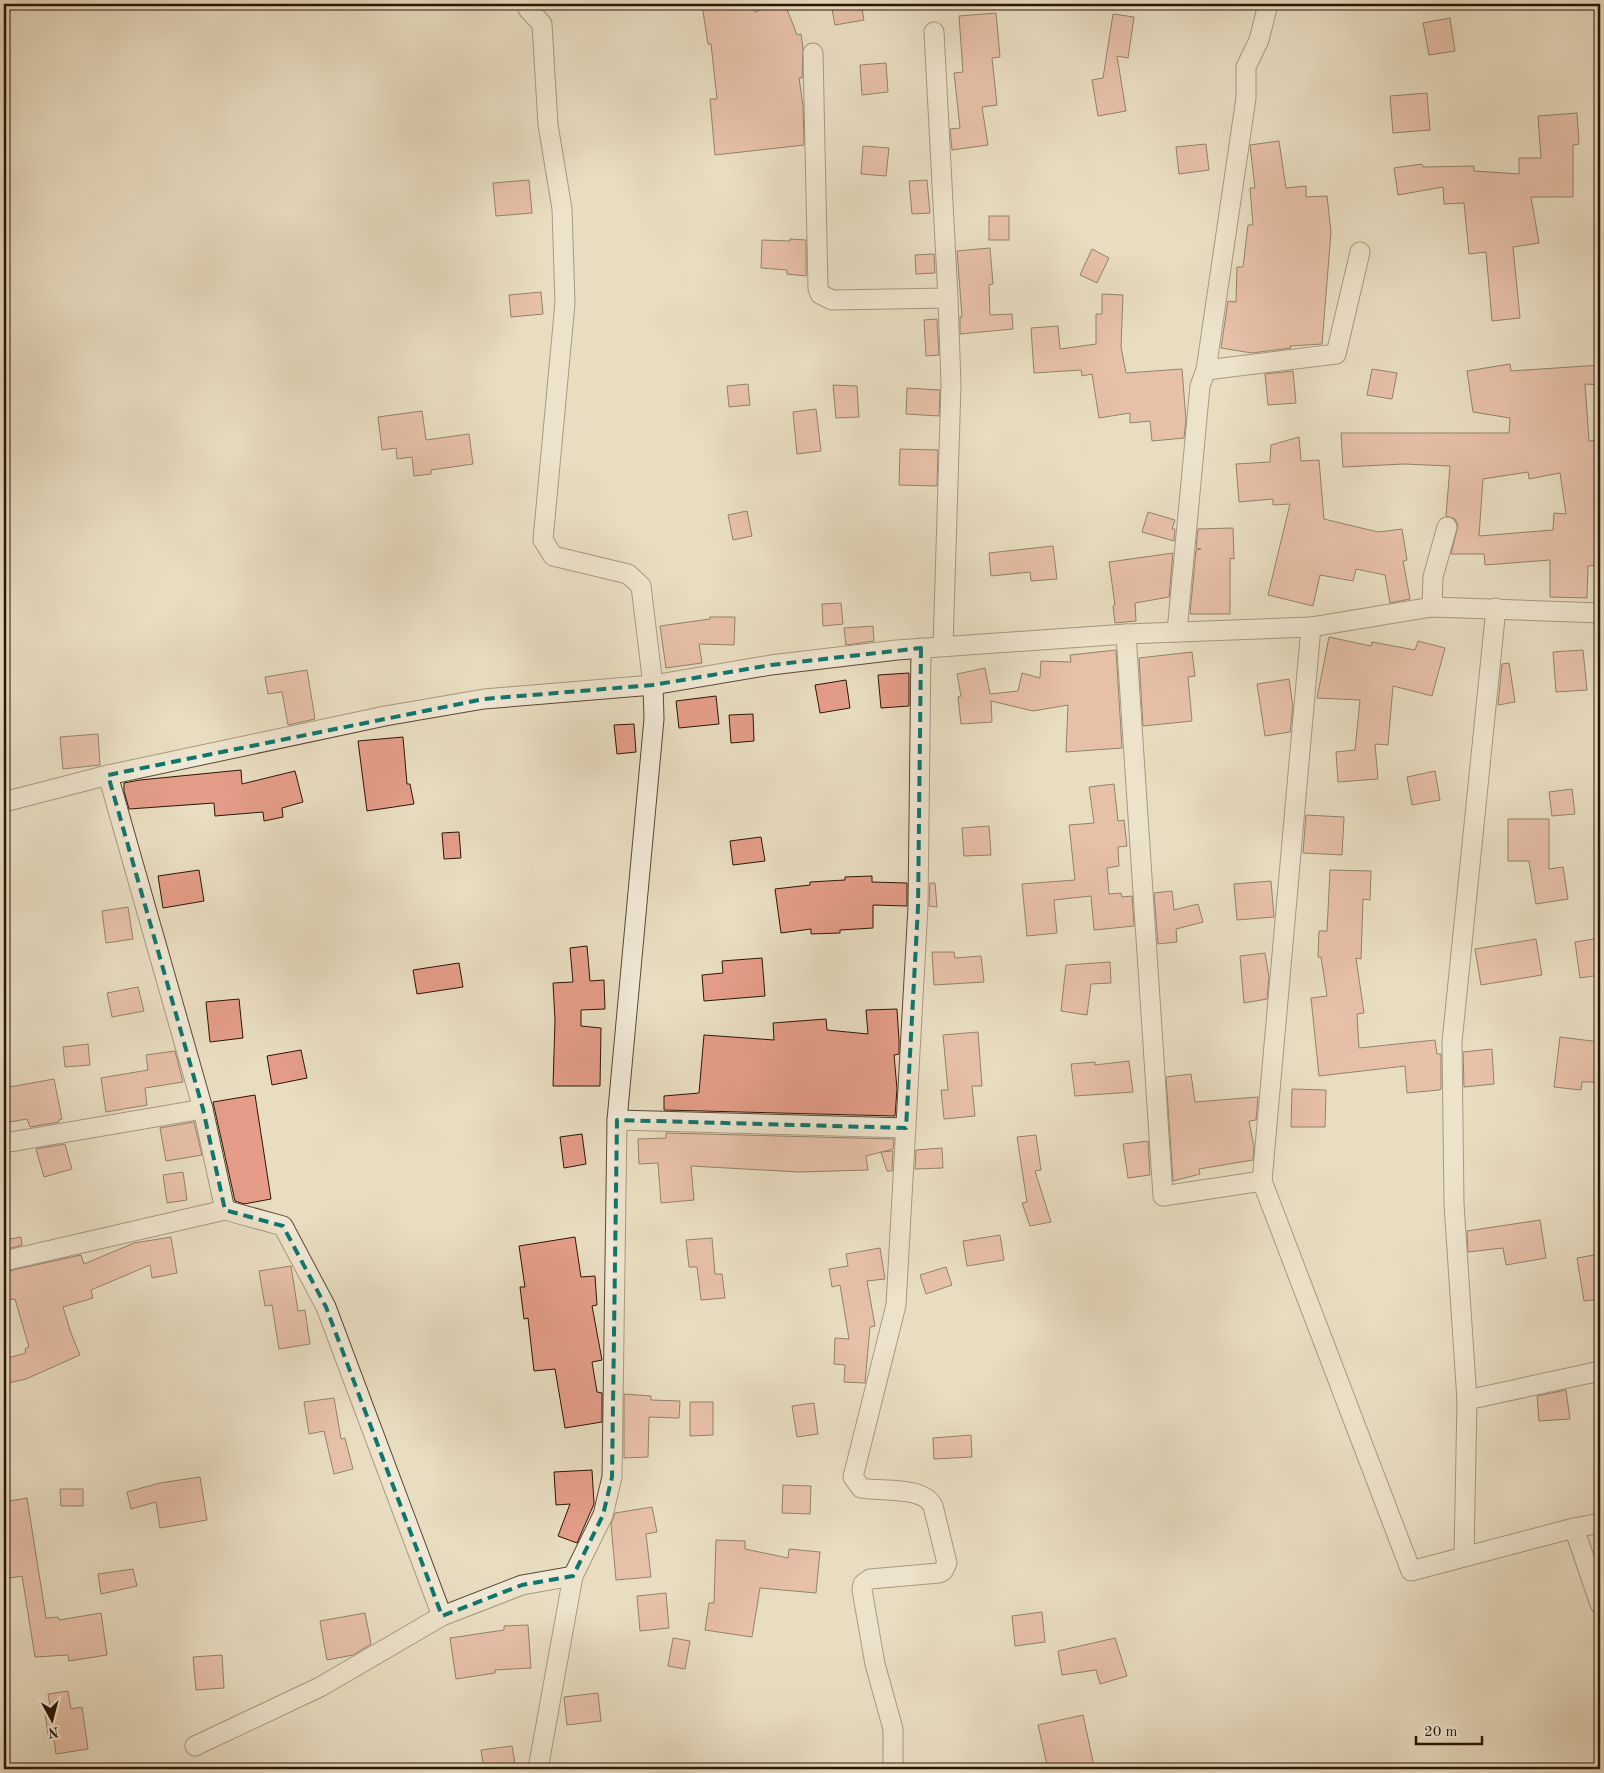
<svg xmlns="http://www.w3.org/2000/svg" width="1604" height="1773" font-family="'Old Standard TT',serif">
<style>
.building{fill:#e59d89;stroke:#2a1604;fill-rule:evenodd}
.lines{fill:none;stroke-linecap:round;stroke-linejoin:round}
.minor-casing{stroke:#5a4833;stroke-width:21}
.minor{stroke:#f1e9d7;stroke-width:19}
.marked{fill:none;stroke:#0f766e;stroke-width:4;stroke-dasharray:10 6;stroke-linejoin:round}
</style>
<rect width="100%" height="100%" fill="#e9ddc1"/>
<filter id="stains"><feTurbulence type="fractalNoise" baseFrequency=".004" numOctaves="4"/><feColorMatrix values="0 0 0 0 .2 0 0 0 0 .09 0 0 0 0 .02 0 0 0 .5 -.17"/></filter>
<radialGradient id="worn" r=".72"><stop offset=".6" stop-color="#630" stop-opacity="0"/><stop offset="1" stop-color="#630" stop-opacity=".3"/></radialGradient>
<!-- building -->
<g class="building">
<polygon points="711,4 754,4 755,12 776,4 785,4 797,35 801,34 803,48 802,78 799,78 803,106 804,145 715,155 710,99 717,99 711,44 708,44 702,5"/>
<polygon points="831,4 861,4 864,20 835,25"/>
<polygon points="996,13 1000,57 992,58 997,105 982,107 988,145 952,150 950,129 960,128 954,73 963,72 959,16"/>
<polygon points="1113,14 1134,17 1128,58 1117,56 1126,111 1098,116 1092,80 1103,78"/>
<polygon points="1450,18 1455,51 1429,55 1423,23"/>
<polygon points="886,63 888,92 862,95 860,65"/>
<polygon points="1427,93 1430,130 1393,133 1390,96"/>
<polygon points="1577,113 1579,144 1573,145 1573,197 1531,197 1539,243 1513,247 1520,318 1492,321 1486,252 1469,254 1464,203 1444,204 1443,187 1398,195 1394,168 1422,164 1423,167 1474,166 1474,171 1519,174 1519,158 1541,158 1538,116"/>
<polygon points="1279,141 1286,188 1306,186 1306,197 1327,196 1331,232 1322,344 1290,346 1291,348 1252,353 1221,348 1228,301 1236,302 1237,267 1243,267 1248,225 1253,225 1250,188 1255,188 1250,145"/>
<polygon points="1206,144 1209,170 1179,174 1176,147"/>
<polygon points="863,146 889,148 886,176 861,174"/>
<polygon points="529,180 532,213 496,216 493,183"/>
<polygon points="927,180 930,213 912,214 909,181"/>
<rect x="989" y="216" width="20" height="24"/>
<polygon points="790,239 806,240 806,276 787,274 787,270 761,268 762,240 790,241"/>
<polygon points="990,248 993,284 989,285 990,315 1012,314 1013,329 960,334 960,317 962,317 957,251"/>
<polygon points="1092,249 1109,258 1097,283 1080,275"/>
<polygon points="934,254 935,273 916,274 915,255"/>
<polygon points="541,292 543,314 511,317 509,295"/>
<polygon points="1102,294 1123,295 1121,347 1126,373 1182,369 1186,420 1184,438 1152,441 1150,421 1130,423 1130,413 1099,418 1092,374 1082,376 1081,370 1034,373 1031,328 1058,326 1060,349 1096,344 1096,314 1102,314"/>
<polygon points="937,319 939,355 926,356 924,320"/>
<path d="M1510,364L1511,371L1600,365V385L1585,384L1589,441L1600,440V565L1588,566L1587,598L1550,597V560L1485,565L1484,554H1451L1458,525L1455,519L1446,516L1450,466L1404,464L1343,467L1341,433H1509L1510,418L1473,412L1467,371ZM1528,472L1529,479L1560,473L1566,514L1554,513L1553,530L1479,536L1483,479Z"/>
<polygon points="1372,369 1397,373 1392,399 1367,395"/>
<polygon points="1293,371 1296,403 1268,405 1265,374"/>
<polygon points="748,384 750,405 729,407 727,386"/>
<polygon points="833,385 857,386 859,417 836,418"/>
<polygon points="907,388 940,390 939,416 906,414"/>
<polygon points="816,409 821,451 797,454 793,412"/>
<polygon points="422,411 426,440 469,434 473,464 431,470 431,474 414,476 412,457 397,459 396,448 382,450 378,417"/>
<polygon points="1299,437 1301,461 1319,460 1324,519 1378,532 1402,529 1407,560 1403,561 1410,599 1390,603 1385,575 1356,569 1353,581 1320,575 1313,606 1268,595 1290,504 1273,505 1273,499 1239,502 1236,464 1270,462 1271,445"/>
<polygon points="900,449 938,450 937,486 899,485"/>
<polygon points="747,511 752,536 733,540 728,515"/>
<polygon points="1148,512 1175,520 1172,529 1175,529 1174,541 1142,532"/>
<polygon points="1233,528 1234,559 1230,558 1230,614 1190,614 1196,550 1201,549 1196,548 1198,529"/>
<polygon points="1053,546 1057,579 1031,581 1030,572 991,576 989,553"/>
<polygon points="1173,553 1169,597 1135,603 1136,621 1115,623 1113,606 1115,605 1109,562"/>
<polygon points="841,603 843,624 823,626 822,604"/>
<polygon points="710,617 735,617 734,645 699,644 702,663 666,668 660,626 710,619"/>
<polygon points="873,626 874,641 846,645 844,628"/>
<polygon points="1329,637 1371,646 1372,642 1415,650 1418,641 1445,648 1432,696 1393,686 1388,745 1375,744 1378,779 1338,782 1336,752 1355,750 1360,700 1317,698"/>
<polygon points="1116,650 1122,748 1066,752 1068,705 1033,711 991,701 992,722 961,724 958,697 961,696 957,674 985,668 990,694 1018,691 1022,673 1040,678 1041,661 1071,662 1070,655"/>
<polygon points="1583,650 1587,690 1556,692 1553,652"/>
<polygon points="1192,652 1195,676 1188,677 1192,721 1143,726 1139,658"/>
<polygon points="1509,663 1515,702 1498,705 1502,664"/>
<polygon points="307,670 315,719 288,725 282,692 268,694 265,677"/>
<polygon points="909,673 909,706 881,708 878,675"/>
<polygon points="1289,679 1293,707 1290,732 1265,736 1257,684"/>
<polygon points="846,680 850,708 820,713 815,685"/>
<polygon points="716,696 719,724 679,728 676,701"/>
<polygon points="753,714 754,741 731,743 729,715"/>
<polygon points="634,724 636,752 617,754 614,725"/>
<polygon points="98,734 100,765 63,769 60,737"/>
<polygon points="403,737 407,784 410,784 414,804 367,811 358,741"/>
<polygon points="241,770 242,784 295,771 303,802 282,808 283,817 264,821 263,812 215,816 214,803 129,809 124,791 124,783 140,780"/>
<polygon points="1435,771 1440,800 1412,805 1407,777"/>
<polygon points="1114,784 1118,821 1124,820 1127,846 1118,847 1119,866 1107,868 1109,894 1121,893 1122,897 1132,896 1134,926 1094,930 1091,896 1054,900 1057,933 1027,936 1022,884 1075,880 1069,825 1094,823 1089,787"/>
<polygon points="1572,789 1575,814 1552,816 1549,792"/>
<polygon points="1306,815 1344,817 1342,855 1303,853"/>
<polygon points="1508,819 1549,819 1549,869 1563,867 1568,899 1536,904 1529,861 1508,861"/>
<polygon points="989,826 991,855 964,856 962,828"/>
<polygon points="459,832 461,858 444,859 442,833"/>
<polygon points="761,837 765,861 733,865 730,841"/>
<polygon points="199,870 204,901 163,908 158,876"/>
<polygon points="1330,870 1371,871 1370,900 1363,899 1361,959 1356,958 1364,1013 1357,1014 1359,1048 1435,1040 1437,1054 1441,1054 1441,1089 1439,1090 1407,1093 1405,1066 1319,1076 1311,998 1327,996 1321,957 1318,957 1319,931 1327,931"/>
<polygon points="872,876 872,882 907,883 907,906 873,905 873,928 840,930 840,933 811,934 811,929 781,933 775,889 810,885 810,882 845,880 845,877"/>
<polygon points="1271,881 1274,917 1237,920 1234,884"/>
<polygon points="930,883 935,883 937,907 929,906"/>
<polygon points="1172,891 1174,910 1198,904 1203,922 1176,929 1177,942 1158,944 1154,893"/>
<polygon points="128,907 133,939 106,943 102,911"/>
<polygon points="1600,938 1600,975 1580,978 1575,942"/>
<polygon points="1536,939 1542,975 1481,985 1475,949"/>
<polygon points="587,946 590,981 604,980 605,1009 581,1010 581,1026 601,1028 600,1086 553,1086 555,1020 553,983 573,982 570,948"/>
<polygon points="932,952 954,952 955,958 981,956 984,982 934,985"/>
<polygon points="1265,953 1269,977 1267,999 1244,1003 1240,956"/>
<polygon points="762,958 765,996 704,1001 702,975 723,973 722,961"/>
<polygon points="1110,962 1111,983 1091,984 1087,1015 1061,1011 1066,965"/>
<polygon points="459,963 463,987 417,994 413,970"/>
<polygon points="138,987 144,1011 112,1017 107,993"/>
<polygon points="239,999 243,1038 210,1042 206,1002"/>
<polygon points="897,1009 899,1040 899,1054 894,1055 897,1089 895,1116 664,1110 664,1096 699,1093 704,1035 774,1040 773,1023 826,1019 827,1030 868,1034 866,1010"/>
<polygon points="978,1032 982,1086 972,1086 975,1116 944,1119 941,1090 948,1090 943,1035"/>
<polygon points="1560,1037 1600,1042 1600,1082 1582,1082 1581,1090 1554,1087"/>
<polygon points="88,1044 90,1065 65,1067 63,1047"/>
<polygon points="1492,1049 1494,1084 1464,1087 1463,1052"/>
<polygon points="301,1050 307,1078 272,1085 267,1056"/>
<polygon points="175,1051 183,1082 145,1088 147,1105 106,1112 101,1078 148,1070 146,1055"/>
<polygon points="1129,1061 1133,1092 1075,1096 1071,1064 1095,1062 1095,1065"/>
<polygon points="1191,1074 1195,1102 1258,1097 1256,1120 1249,1121 1254,1147 1253,1160 1199,1169 1200,1174 1173,1181 1166,1077"/>
<polygon points="54,1079 62,1119 59,1120 59,1122 30,1127 27,1119 4,1123 4,1088"/>
<polygon points="1292,1089 1326,1090 1325,1127 1291,1127"/>
<polygon points="255,1095 271,1199 244,1204 235,1201 213,1102"/>
<polygon points="194,1122 202,1155 166,1161 160,1128"/>
<polygon points="666,1133 894,1139 893,1149 866,1156 868,1170 799,1172 691,1166 694,1200 661,1203 658,1163 639,1164 638,1139 666,1138"/>
<polygon points="582,1134 586,1164 564,1168 560,1137"/>
<polygon points="1036,1135 1041,1170 1035,1171 1051,1222 1030,1226 1022,1203 1027,1202 1017,1137"/>
<polygon points="1148,1141 1150,1175 1128,1178 1123,1144"/>
<polygon points="65,1144 72,1169 44,1177 36,1149"/>
<polygon points="942,1148 943,1168 915,1169 916,1150"/>
<polygon points="893,1151 892,1171 887,1171 881,1152"/>
<polygon points="183,1172 187,1200 167,1203 163,1175"/>
<polygon points="1540,1220 1546,1258 1506,1265 1503,1248 1468,1252 1467,1231"/>
<polygon points="1000,1235 1004,1260 967,1266 963,1241"/>
<polygon points="21,1237 22,1245 4,1250 4,1240"/>
<polygon points="171,1237 177,1273 152,1278 150,1265 91,1290 93,1298 63,1307 71,1333 80,1355 26,1379 4,1384 4,1359 26,1353 25,1349 29,1347 15,1299 8,1300 4,1272 81,1255 84,1264 134,1243"/>
<polygon points="575,1237 581,1277 595,1276 597,1305 592,1306 602,1360 592,1362 597,1392 602,1393 602,1422 565,1428 555,1369 534,1371 528,1318 524,1319 520,1287 525,1287 519,1246"/>
<polygon points="712,1238 715,1274 722,1274 725,1298 701,1300 697,1267 689,1267 686,1240"/>
<polygon points="880,1248 885,1279 867,1281 875,1326 870,1327 865,1383 844,1382 845,1365 834,1364 835,1338 849,1339 840,1285 832,1287 829,1269 848,1266 846,1254"/>
<polygon points="1600,1254 1600,1299 1584,1301 1577,1258"/>
<polygon points="291,1266 298,1311 305,1310 310,1344 279,1349 272,1305 265,1306 259,1271"/>
<polygon points="946,1267 952,1285 926,1294 920,1275"/>
<polygon points="1566,1390 1570,1419 1539,1421 1537,1396"/>
<polygon points="624,1394 651,1396 651,1400 680,1401 679,1418 649,1417 648,1457 624,1458"/>
<polygon points="334,1398 341,1439 345,1438 353,1469 334,1474 324,1431 309,1434 304,1402"/>
<polygon points="690,1402 713,1402 713,1435 690,1436"/>
<polygon points="814,1403 818,1434 797,1437 792,1406"/>
<polygon points="971,1435 972,1457 934,1459 933,1438"/>
<polygon points="592,1470 594,1504 577,1543 558,1536 570,1504 556,1505 554,1472"/>
<polygon points="200,1477 207,1520 160,1528 156,1502 131,1509 127,1492 160,1483"/>
<polygon points="783,1485 811,1486 810,1514 782,1513"/>
<polygon points="60,1489 83,1489 83,1506 61,1506"/>
<polygon points="27,1498 46,1618 58,1617 59,1620 101,1613 107,1655 69,1661 68,1655 35,1657 22,1576 4,1579 4,1502"/>
<polygon points="652,1507 657,1532 646,1534 651,1577 616,1580 611,1524 615,1513"/>
<polygon points="716,1540 745,1541 745,1549 788,1558 789,1549 820,1552 816,1593 760,1588 752,1637 705,1630 709,1603 714,1603"/>
<polygon points="133,1569 137,1586 101,1594 98,1574"/>
<polygon points="666,1593 669,1628 640,1631 637,1596"/>
<polygon points="1042,1612 1045,1642 1015,1646 1012,1616"/>
<polygon points="365,1613 371,1644 353,1655 327,1660 320,1621"/>
<polygon points="528,1625 531,1668 495,1670 495,1673 456,1679 450,1638 504,1630 504,1626"/>
<polygon points="673,1638 690,1641 685,1669 668,1666"/>
<polygon points="1115,1638 1127,1676 1100,1684 1096,1670 1062,1675 1058,1651"/>
<polygon points="222,1655 224,1688 196,1690 193,1657"/>
<polygon points="68,1691 71,1709 82,1707 88,1749 56,1754 53,1733 48,1734 45,1713 51,1712 48,1694"/>
<polygon points="598,1693 601,1721 567,1725 564,1697"/>
<polygon points="1083,1715 1094,1766 1078,1769 1048,1769 1038,1725"/>
<polygon points="512,1746 516,1769 484,1769 481,1750"/>
</g>
<g class="lines">
<defs>
<g id="minor">
<polyline points="527,4 528,9 542,24 548,125 562,209 565,303 543,540 553,556 628,574 641,586 653,685 654,719 617,1120 612,1477 603,1515 573,1576 538,1769"/>
<polyline points="934,32 948,298"/>
<polyline points="813,53 818,288 820,294 832,300 948,298 951,385 943,646"/>
<polyline points="1206,370 1336,354 1360,252"/>
<polyline points="1432,607 1433,577 1447,527"/>
<polyline points="1177,632 1200,386 1206,370 1246,98 1246,67 1259,40 1268,4"/>
<polyline points="1126,634 1163,1196 1262,1181 1411,1571 1574,1528 1600,1523"/>
<polyline points="108,775 203,1109 225,1210"/>
<polyline points="4,802 108,775 385,716 484,699 653,685 771,665 897,650 1126,634 1311,627 1432,607 1600,613"/>
<polyline points="617,1120 906,1128"/>
<polyline points="10,1142 203,1109"/>
<polyline points="1262,1181 1311,627"/>
<polyline points="4,1261 225,1210 283,1226 326,1307 442,1616"/>
<polyline points="1467,1400 1454,1204 1452,1042 1496,608"/>
<polyline points="1574,1528 1600,1604"/>
<polyline points="1464,1556 1467,1400 1600,1371"/>
<polyline points="195,1746 320,1687 442,1616 522,1585 573,1576"/>
<path d="M893,1769V1729L875,1664L862,1590L863,1584L870,1579L939,1573L943,1571L947,1563L933,1506C923,1486 882,1492 861,1488L853,1477L896,1305L918,907L921,648"/>
</g>
</defs>
<!-- minor casing -->
<use href="#minor" class="minor-casing"/>
<!-- minor -->
<use href="#minor" class="minor"/>
</g>
<!-- marked area -->
<path d="M0 0H1604V1773H0ZM921,648L918,907L906,1128L617,1120L612,1477L603,1515L573,1576L522,1585L442,1616L326,1307L283,1226L225,1210L203,1109L108,775L484,699L653,685L771,665Z" fill="#e9ddc1" fill-opacity=".55" fill-rule="evenodd"/>
<path class="marked" d="M921,648L918,907L906,1128L617,1120L612,1477L603,1515L573,1576L522,1585L442,1616L326,1307L283,1226L225,1210L203,1109L108,775L484,699L653,685L771,665Z"/>
<!-- margin -->
<rect width="1604" height="1773" fill="none" stroke="#e9ddc1" stroke-width="20"/>
<rect x="5" y="5" width="1594" height="1763" fill="none" stroke="#2a1604" stroke-width="2.5"/>
<rect x="10" y="10" width="1584" height="1753" fill="none" stroke="#2a1604"/>
<!-- north arrow -->
<g transform="translate(52 1720) rotate(173)" stroke="#f1e9d7" stroke-width="4" paint-order="stroke">
<path d="M0-4L9 19L0 12L-9 19Z" fill="#2a1604"/>
<text y="-8" font-size="14" font-weight="bold" text-anchor="middle" fill="#2a1604">N</text>
</g>
<!-- scale -->
<path d="M1416 1736v8h66v-8" fill="none" stroke="#2a1604" stroke-width="2.5"/>
<text x="1424" y="1736" font-size="15" fill="#2a1604" stroke="#f1e9d7" stroke-width="4" paint-order="stroke">20 m</text>
<rect width="100%" height="100%" filter="url(#stains)"/>
<rect width="100%" height="100%" fill="url(#worn)"/>
</svg>
